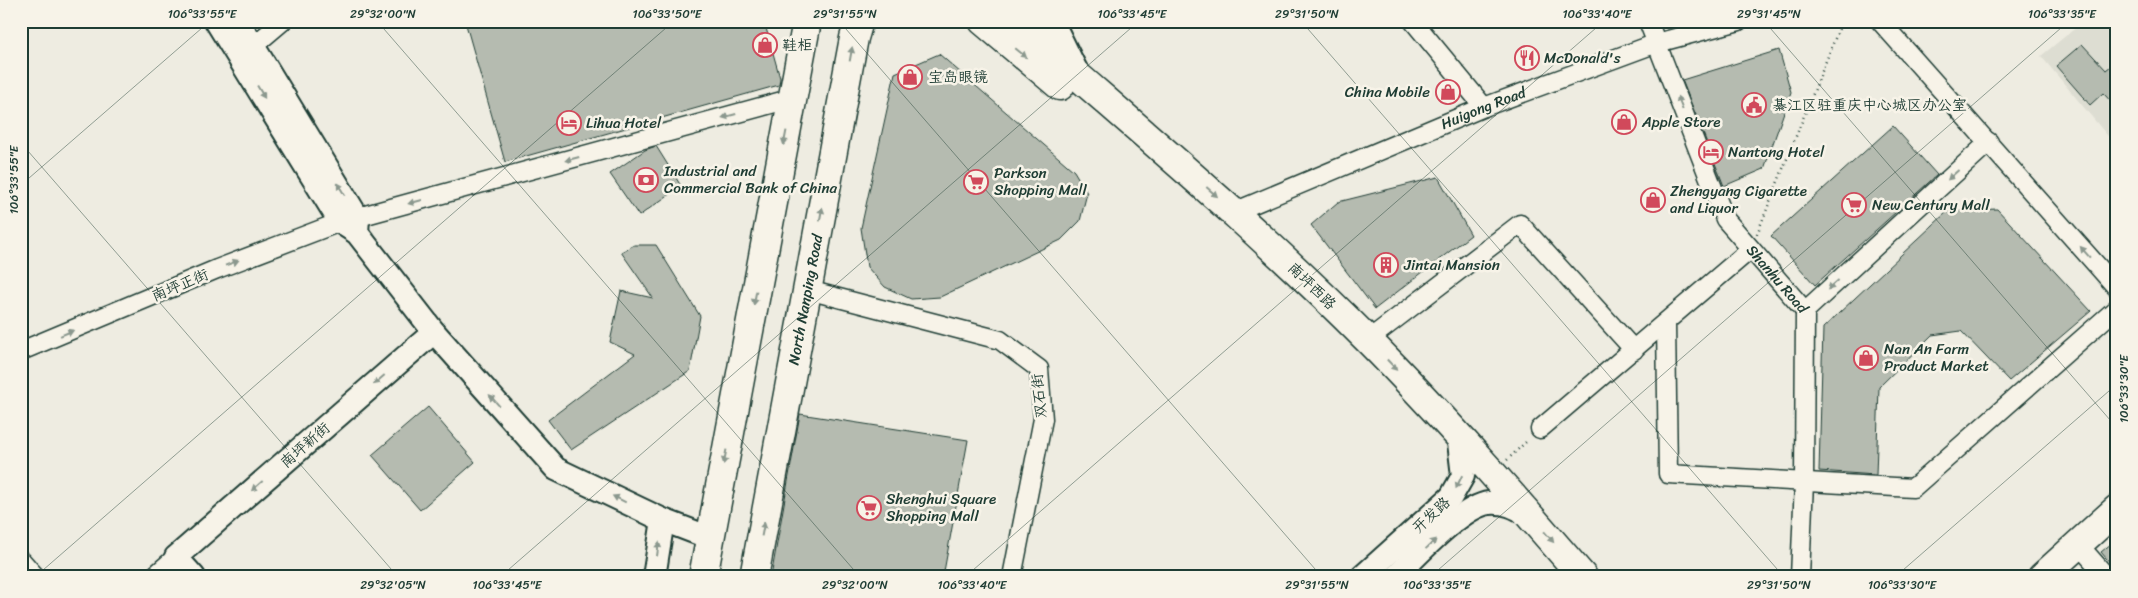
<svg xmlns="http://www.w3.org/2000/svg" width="2138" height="598" font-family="Sriracha,'LXGW WenKai TC',sans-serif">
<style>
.built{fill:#ddddd2}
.building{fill:#b5bbb0;stroke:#1f3d34}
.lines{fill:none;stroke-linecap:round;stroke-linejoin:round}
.minor-casing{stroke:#1f3d34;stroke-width:21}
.tertiary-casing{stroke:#1f3d34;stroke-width:26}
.primary-casing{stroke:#1f3d34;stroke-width:31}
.path{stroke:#1f3d34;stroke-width:2.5;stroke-dasharray:1 4;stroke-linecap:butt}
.minor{stroke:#f7f3e8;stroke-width:18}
.tertiary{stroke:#f7f3e8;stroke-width:22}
.primary{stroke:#f7f3e8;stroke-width:28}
.oneway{fill:#8b988e}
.ticks{fill:none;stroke:#1f3d34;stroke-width:1;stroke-opacity:0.45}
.labels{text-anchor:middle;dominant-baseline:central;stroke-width:5;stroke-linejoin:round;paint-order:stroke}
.poi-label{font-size:15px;fill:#1f3d34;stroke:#f7f3e8;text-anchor:start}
.street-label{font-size:15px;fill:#1f3d34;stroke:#f7f3e8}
.neatline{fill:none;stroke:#1f3d34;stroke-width:2}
.ticks-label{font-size:12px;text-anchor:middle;fill:#1f3d34}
</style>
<rect width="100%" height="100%" fill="#eeece1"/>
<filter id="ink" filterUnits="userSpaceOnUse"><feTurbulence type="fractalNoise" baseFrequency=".02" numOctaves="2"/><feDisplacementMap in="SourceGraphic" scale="10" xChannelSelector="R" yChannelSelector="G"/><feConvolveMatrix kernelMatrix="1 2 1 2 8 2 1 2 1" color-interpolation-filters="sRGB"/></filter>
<g filter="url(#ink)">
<!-- built -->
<polygon class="built" points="2084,21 2117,21 2117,147 2041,56"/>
<!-- building -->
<g class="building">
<polygon points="465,21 764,21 780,78 779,85 505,162"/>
<polygon points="2082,44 2106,70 2117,61 2117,108 2103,93 2090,105 2056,66"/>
<polygon points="1779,50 1791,92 1764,169 1724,186 1682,80"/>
<polygon points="939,54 1074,171 1087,193 1080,221 1061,240 940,297 911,299 885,287 867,267 861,228 895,73"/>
<polygon points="1893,126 1937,175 1815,285 1771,236"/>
<polygon points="656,146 681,186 639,216 610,174 645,150"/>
<polygon points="1438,177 1471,235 1375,309 1311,225 1338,202"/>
<polygon points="1997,209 2091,311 2009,381 1961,331 1932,335 1879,387 1876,475 1819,471 1823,328 1948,211"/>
<polygon points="634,245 656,245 700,316 690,371 571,450 548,420 635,354 610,342 621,291 653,298 621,252"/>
<polygon points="428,407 475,462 420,510 372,455"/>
<polygon points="800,414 968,440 943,577 771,577"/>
<polygon points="2117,539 2117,571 2101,552"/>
</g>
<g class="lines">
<defs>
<g id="minor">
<polyline points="1413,21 1484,107"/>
<path id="s1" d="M1648,21L1725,219L1805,311L1989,142"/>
<polyline points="1880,21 2117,288"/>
<polyline points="244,54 283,21"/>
<path id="s2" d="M1234,212L1484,107L1657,43L1739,21"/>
<polyline points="808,290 1000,340 1039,369 1043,419 1012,577"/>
<polyline points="1666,322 1668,474 1913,488 2117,308"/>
<polyline points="1368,340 1520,224 1634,350"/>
<polyline points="21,351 217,269 340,222 793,98"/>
<polyline points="1540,429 1751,249"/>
<polyline points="2078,544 2107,577"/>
<polyline points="21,560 36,577"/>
<polyline points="153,577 176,557"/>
<polyline points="1800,577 1804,482 1805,311"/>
</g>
<g id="tertiary">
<polyline points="216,21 340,222 357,233 434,332"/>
<polyline points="238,21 358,218 357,233"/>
<polyline points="1052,21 1077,72"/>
<polyline points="194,577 176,557 434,332 556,469 663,520 710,538"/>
<polyline points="654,577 663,520"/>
<polyline points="1362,577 1451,497 1463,476 1458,434"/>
<path d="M1395,577C1416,557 1462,506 1489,503C1504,501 1517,508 1529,515"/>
</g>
<g id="primary">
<polyline points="983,21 1060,86"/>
<path d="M1015,21C1134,126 1256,227 1368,340C1443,416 1513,496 1583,577"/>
<polyline points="703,577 807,21"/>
<path id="s3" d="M754,577L854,38L859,21"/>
<polyline points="2042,577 2117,509"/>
</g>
</defs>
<!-- minor casing -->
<use href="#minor" class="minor-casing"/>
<!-- tertiary casing -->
<use href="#tertiary" class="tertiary-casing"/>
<!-- primary casing -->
<use href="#primary" class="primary-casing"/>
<!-- path -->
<g class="path">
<polyline points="1757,234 1842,21"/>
<polyline points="1507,460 1528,440"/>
</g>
<!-- minor -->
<use href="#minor" class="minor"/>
<!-- tertiary -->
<use href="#tertiary" class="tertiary"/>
<!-- primary -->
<use href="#primary" class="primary"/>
</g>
<!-- one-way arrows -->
<defs><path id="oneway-solid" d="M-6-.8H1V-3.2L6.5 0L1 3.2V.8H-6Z" transform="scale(1.25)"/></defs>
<g class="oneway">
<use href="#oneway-solid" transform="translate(1021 53) rotate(40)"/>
<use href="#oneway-solid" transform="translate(851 54) rotate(-80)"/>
<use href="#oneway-solid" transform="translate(261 92) rotate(59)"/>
<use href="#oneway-solid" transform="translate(1680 103) rotate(-111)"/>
<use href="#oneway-solid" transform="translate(729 116) rotate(165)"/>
<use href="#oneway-solid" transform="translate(785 138) rotate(101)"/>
<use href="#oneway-solid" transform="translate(572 159) rotate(165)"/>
<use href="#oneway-solid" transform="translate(1953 175) rotate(138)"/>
<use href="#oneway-solid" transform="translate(341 189) rotate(-121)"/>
<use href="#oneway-solid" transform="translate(1212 192) rotate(41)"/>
<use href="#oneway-solid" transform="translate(415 202) rotate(165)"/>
<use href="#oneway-solid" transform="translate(821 214) rotate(-80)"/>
<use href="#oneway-solid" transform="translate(2085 252) rotate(-131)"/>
<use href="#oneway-solid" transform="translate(232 263) rotate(-21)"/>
<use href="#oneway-solid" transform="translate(1833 285) rotate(138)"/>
<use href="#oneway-solid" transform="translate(755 298) rotate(101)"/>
<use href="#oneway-solid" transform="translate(67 333) rotate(-23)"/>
<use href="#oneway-solid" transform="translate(1392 365) rotate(47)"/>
<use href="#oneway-solid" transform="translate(379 380) rotate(139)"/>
<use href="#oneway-solid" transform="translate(494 400) rotate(-132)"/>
<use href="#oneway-solid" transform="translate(725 457) rotate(101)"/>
<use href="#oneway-solid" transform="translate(1459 482) rotate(115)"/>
<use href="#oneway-solid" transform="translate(257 486) rotate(139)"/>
<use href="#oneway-solid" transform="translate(619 499) rotate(-154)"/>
<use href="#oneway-solid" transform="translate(763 529) rotate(-79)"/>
<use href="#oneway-solid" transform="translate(1549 537) rotate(49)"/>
<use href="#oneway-solid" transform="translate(1431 544) rotate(-43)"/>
<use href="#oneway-solid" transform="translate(658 549) rotate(-82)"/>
</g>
</g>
<!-- ticks -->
<path class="ticks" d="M377,21L860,577M839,21L1322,577M1301,21L1784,577M1764,21L2117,428M21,143L398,577M21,185L210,21M35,577L674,21M500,577L1139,21M965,577L1604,21M1430,577L2069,21M1895,577L2117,384"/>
<!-- icons -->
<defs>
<symbol id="shop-ring" viewBox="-11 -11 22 22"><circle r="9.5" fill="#f7f3e8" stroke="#d1495b" stroke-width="1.5"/><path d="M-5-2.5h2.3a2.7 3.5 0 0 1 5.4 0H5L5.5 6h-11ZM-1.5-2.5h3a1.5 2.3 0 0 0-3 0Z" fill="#d1495b"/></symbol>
<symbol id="restaurant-ring" viewBox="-11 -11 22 22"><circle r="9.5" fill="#f7f3e8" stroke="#d1495b" stroke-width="1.5"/><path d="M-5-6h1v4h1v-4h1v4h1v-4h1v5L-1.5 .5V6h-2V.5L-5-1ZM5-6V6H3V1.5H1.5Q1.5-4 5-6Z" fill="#d1495b"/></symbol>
<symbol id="civic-ring" viewBox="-11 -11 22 22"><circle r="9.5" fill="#f7f3e8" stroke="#d1495b" stroke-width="1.5"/><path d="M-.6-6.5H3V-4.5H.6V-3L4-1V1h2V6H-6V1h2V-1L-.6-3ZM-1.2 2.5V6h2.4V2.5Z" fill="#d1495b"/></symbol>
<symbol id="hotel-ring" viewBox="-11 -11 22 22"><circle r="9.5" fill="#f7f3e8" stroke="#d1495b" stroke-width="1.5"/><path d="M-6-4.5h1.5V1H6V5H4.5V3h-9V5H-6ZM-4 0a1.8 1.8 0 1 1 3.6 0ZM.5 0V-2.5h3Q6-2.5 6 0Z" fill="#d1495b"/></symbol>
<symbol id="bank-ring" viewBox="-11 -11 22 22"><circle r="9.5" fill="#f7f3e8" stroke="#d1495b" stroke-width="1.5"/><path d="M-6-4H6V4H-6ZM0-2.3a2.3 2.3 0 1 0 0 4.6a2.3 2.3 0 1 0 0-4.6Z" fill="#d1495b"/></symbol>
<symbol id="supermarket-ring" viewBox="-11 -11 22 22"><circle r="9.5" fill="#f7f3e8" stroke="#d1495b" stroke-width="1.5"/><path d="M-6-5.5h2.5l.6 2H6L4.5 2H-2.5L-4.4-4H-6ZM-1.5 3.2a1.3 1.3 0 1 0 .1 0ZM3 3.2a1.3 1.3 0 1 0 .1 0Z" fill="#d1495b"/></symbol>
<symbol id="building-ring" viewBox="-11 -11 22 22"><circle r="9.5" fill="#f7f3e8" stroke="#d1495b" stroke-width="1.5"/><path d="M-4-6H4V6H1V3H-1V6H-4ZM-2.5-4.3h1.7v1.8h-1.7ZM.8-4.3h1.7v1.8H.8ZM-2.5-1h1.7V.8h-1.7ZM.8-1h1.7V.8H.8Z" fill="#d1495b"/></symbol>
</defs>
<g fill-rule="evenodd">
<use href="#shop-ring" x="751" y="31" width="28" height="28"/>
<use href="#restaurant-ring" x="1513" y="44" width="28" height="28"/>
<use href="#shop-ring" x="896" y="63" width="28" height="28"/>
<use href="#shop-ring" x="1434" y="78" width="28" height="28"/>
<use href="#civic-ring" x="1740" y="91" width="28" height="28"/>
<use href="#shop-ring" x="1610" y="108" width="28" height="28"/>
<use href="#hotel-ring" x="555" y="109" width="28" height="28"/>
<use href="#hotel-ring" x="1697" y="138" width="28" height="28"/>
<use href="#bank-ring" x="632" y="166" width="28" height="28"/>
<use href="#supermarket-ring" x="962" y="168" width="28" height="28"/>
<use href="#shop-ring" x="1639" y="186" width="28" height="28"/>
<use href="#supermarket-ring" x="1840" y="191" width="28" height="28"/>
<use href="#building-ring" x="1372" y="251" width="28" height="28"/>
<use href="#shop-ring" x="1852" y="344" width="28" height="28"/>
<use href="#supermarket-ring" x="855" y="494" width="28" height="28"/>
</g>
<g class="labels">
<!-- poi labels -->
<g class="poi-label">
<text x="782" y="45">鞋柜</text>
<text x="1544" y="58">McDonald's</text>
<text x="928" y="77">宝岛眼镜</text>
<text x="1430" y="92" text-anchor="end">China Mobile</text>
<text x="1772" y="105">綦江区驻重庆中心城区办公室</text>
<text x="1642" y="122">Apple Store</text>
<text x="586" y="123">Lihua Hotel</text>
<text x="1728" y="152">Nantong Hotel</text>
<text x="664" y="171">Industrial and<tspan x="664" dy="17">Commercial Bank of China</tspan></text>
<text x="994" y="173">Parkson<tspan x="994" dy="17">Shopping Mall</tspan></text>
<text x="1670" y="191">Zhengyang Cigarette<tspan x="1670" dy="17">and Liquor</tspan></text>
<text x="1872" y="205">New Century Mall</text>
<text x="1404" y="265">Jintai Mansion</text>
<text x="1884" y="349">Nan An Farm<tspan x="1884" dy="17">Product Market</tspan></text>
<text x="886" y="499">Shenghui Square<tspan x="886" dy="17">Shopping Mall</tspan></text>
</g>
<!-- street labels -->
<g class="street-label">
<text stroke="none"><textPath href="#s2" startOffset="270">Huigong Road</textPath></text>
<text stroke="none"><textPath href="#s1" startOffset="292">Shanhu Road</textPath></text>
<text transform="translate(180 285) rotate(-23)">南坪正街</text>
<text transform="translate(1312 286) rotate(44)">南坪西路</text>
<text stroke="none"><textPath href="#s3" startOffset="282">North Nanping Road</textPath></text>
<text transform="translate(1039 396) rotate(-96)">双石街</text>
<text transform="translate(305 445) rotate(-41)">南坪新街</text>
<text transform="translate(1431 515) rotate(-43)">开发路</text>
</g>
</g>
<!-- margin -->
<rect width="2138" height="598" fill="none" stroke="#f7f3e8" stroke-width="55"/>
<rect x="28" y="28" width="2082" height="542" class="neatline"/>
<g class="ticks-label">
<text x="202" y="18">106°33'55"E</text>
<text x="383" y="18">29°32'00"N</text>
<text x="667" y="18">106°33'50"E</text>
<text x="845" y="18">29°31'55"N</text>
<text x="1132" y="18">106°33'45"E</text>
<text x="1307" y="18">29°31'50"N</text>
<text x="1597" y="18">106°33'40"E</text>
<text x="1769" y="18">29°31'45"N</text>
<text x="2062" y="18">106°33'35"E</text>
<text transform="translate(14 180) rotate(-90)" y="4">106°33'55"E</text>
<text transform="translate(2124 389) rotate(-90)" y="4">106°33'30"E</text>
<text x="393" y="589">29°32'05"N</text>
<text x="507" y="589">106°33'45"E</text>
<text x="855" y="589">29°32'00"N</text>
<text x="972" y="589">106°33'40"E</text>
<text x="1317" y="589">29°31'55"N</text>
<text x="1437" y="589">106°33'35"E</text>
<text x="1779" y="589">29°31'50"N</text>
<text x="1902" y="589">106°33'30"E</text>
</g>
</svg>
